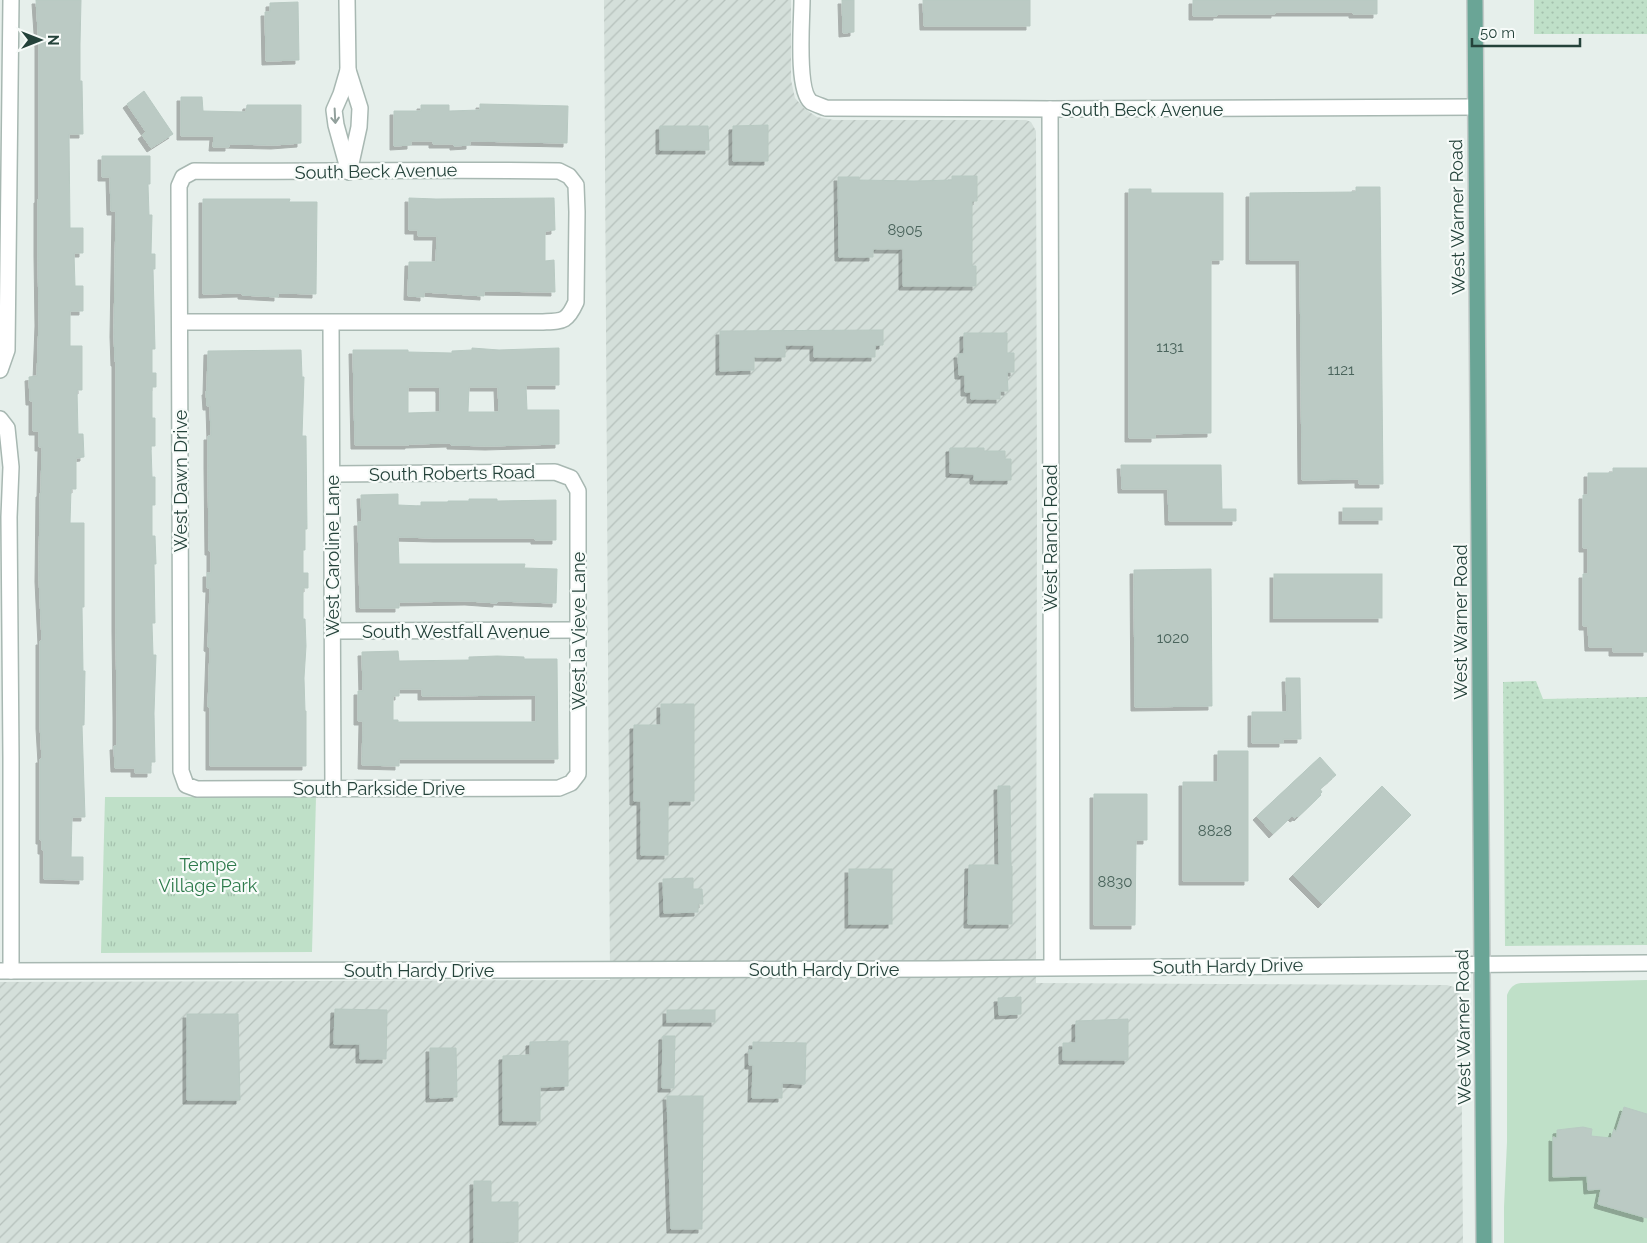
<svg xmlns="http://www.w3.org/2000/svg" width="1647" height="1243" font-family="Raleway,sans-serif">
<style>
.industrial{fill:url(#industrial-furrows)}
.grass{fill:url(#grass-dots)}
.park{fill:url(#park-tufts)}
.pitch{fill:#bfe0c8}
.building{fill:#bbcac4;stroke:#b8c9c2;fill-rule:evenodd;filter:url(#shadow)}
.lines{fill:none;stroke-linecap:round;stroke-linejoin:round}
.minor-casing{stroke:#a8b8b2;stroke-width:18}
.major-casing{stroke:#c2cac8;stroke-width:18}
.minor{stroke:#fff;stroke-width:15}
.major{stroke:#6aa596;stroke-width:15}
.oneway{stroke:#92a09c}
.labels{text-anchor:middle;dominant-baseline:central;stroke-width:4.5;stroke-linejoin:round;paint-order:stroke}
.number-label{font-size:15px;fill:#4a645c}
.street-label{font-size:18px;fill:#24423a;stroke:#f7fbf9}
.park-label{font-size:18px;fill:#2d7a4b;stroke:#f7fbf9}
</style>
<defs>
<pattern id="industrial-furrows" width="10" height="10" patternUnits="userSpaceOnUse" patternTransform="scale(1.25)"><rect width="10" height="10" fill="#d4dfda"/><path d="M-1 1l2-2M0 10L10 0M9 11l2-2" fill="none" stroke="#b6c1bc"/></pattern>
<pattern id="grass-dots" width="8" height="8" patternUnits="userSpaceOnUse" patternTransform="scale(1.25)"><rect width="8" height="8" fill="#bfe0c8"/><path d="M2 2h.1M6 6h.1" fill="none" stroke="#a4c1ad" stroke-width="1.8" stroke-linecap="round"/></pattern>
<pattern id="park-tufts" width="24" height="20" patternUnits="userSpaceOnUse" patternTransform="scale(1.25)"><rect width="24" height="20" fill="#bfe0c8"/><path d="M3 7l-1-3M5 7V3M7 7l1-3M15 17l-1-3M17 17v-4M19 17l1-3" fill="none" stroke="#a4c1ad"/></pattern>
<filter id="shadow"><feDropShadow dx="-4" dy="4" stdDeviation="0" flood-color="#0004"/></filter>
</defs>
<rect width="100%" height="100%" fill="#e6efeb"/>
<!-- industrial -->
<polygon class="industrial" points="604,0 791,0 791,80 795,98 805,109 817,117 834,120 1026,120 1031,122 1036,131 1037,507 1036,983 1447,985 1457,988 1460,995 1461,1001 1463,1243 0,1243 0,982 610,980"/>
<!-- grass -->
<g class="grass">
<rect x="1534" y="0" width="113" height="34"/>
<polygon points="1536,681 1543,699 1647,697 1647,945 1505,946 1503,682"/>
</g>
<!-- park -->
<polygon class="park" points="105,797 316,797 312,952 101,953"/>
<!-- pitch -->
<path class="pitch" d="M1647,980V1243H1504V1207L1507,1142V995C1510,988 1513,984 1521,983Z"/>
<!-- building -->
<g class="building">
<polygon points="36,0 81,0 80,44 80,81 82,81 83,134 69,134 70,228 83,228 83,253 74,253 75,286 83,286 83,311 70,311 70,346 82,346 82,390 77,390 78,434 83,434 84,457 76,458 76,489 71,489 70,523 84,523 84,607 82,607 83,671 85,671 84,725 82,725 85,817 72,817 71,857 83,857 83,880 44,879 44,850 42,850 42,840 40,840 40,759 42,759 40,725 40,641 42,641 39,578 40,493 41,493 42,447 39,447 39,431 33,431 33,401 30,401 29,377 37,376 39,322 38,253 38,199 39,199 39,44"/>
<polygon points="842,0 854,0 854,32 843,33"/>
<polygon points="923,0 1030,0 1030,26 924,26"/>
<polygon points="1193,0 1377,0 1377,14 1353,14 1353,12 1275,12 1275,14 1217,14 1217,16 1193,16"/>
<polygon points="298,2 299,60 266,61 265,12 270,12 270,3"/>
<polygon points="144,91 173,134 151,148 142,135 146,132 127,104"/>
<polygon points="181,97 202,97 203,111 246,112 247,105 301,105 301,143 275,145 229,144 229,147 213,147 214,136 181,136"/>
<polygon points="480,104 568,106 567,143 470,141 470,145 454,146 454,144 433,144 433,141 411,141 411,145 394,146 394,111 421,111 421,105 449,105 449,111 480,110"/>
<polygon points="768,125 768,161 733,161 733,126"/>
<polygon points="660,126 708,126 709,150 660,150"/>
<polygon points="102,156 150,156 150,184 148,184 149,215 152,215 151,254 155,254 155,269 153,269 155,349 152,349 152,373 156,373 156,387 152,387 152,418 155,418 155,446 151,446 152,477 155,477 155,505 152,505 152,536 155,536 156,564 154,564 155,623 152,623 153,655 156,655 154,713 155,762 151,762 151,773 135,773 135,768 115,768 114,746 117,746 117,714 116,628 116,362 115,362 114,333 116,211 111,211 110,177 102,177"/>
<polygon points="952,176 977,176 977,201 972,201 972,266 976,266 976,286 903,286 903,249 873,249 873,257 839,257 838,177 859,177 859,180 914,181 952,180"/>
<polygon points="1356,187 1380,187 1383,484 1359,484 1359,479 1302,480 1300,260 1250,260 1250,193 1356,192"/>
<polygon points="1129,189 1151,189 1151,193 1223,193 1223,260 1211,260 1211,433 1155,434 1155,438 1129,438"/>
<polygon points="409,198 436,199 554,198 555,230 545,231 545,261 554,260 555,292 484,291 484,296 424,292 424,297 408,296 409,262 436,262 437,236 418,236 418,230 409,230"/>
<polygon points="203,199 290,199 289,202 317,202 316,294 278,293 278,297 242,295 242,293 203,294"/>
<polygon points="883,330 883,345 875,345 875,357 814,357 814,345 785,345 785,357 754,357 754,370 720,371 720,331"/>
<polygon points="964,333 1007,333 1007,353 1014,353 1014,372 1007,372 1008,391 1000,391 1000,399 971,399 971,392 965,392 965,375 959,375 958,354 964,354"/>
<path d="M472,348L499,350L559,348V385H527L526,387L527,410H559V444L489,446L451,445V443L409,444V445H355L353,350H408V352L452,353V351L472,350ZM408,387H439L440,389V412L408,413ZM469,387H498L499,412H468Z"/>
<polygon points="301,350 302,377 304,377 302,436 306,436 307,529 305,529 305,550 303,550 303,573 308,573 308,588 303,588 303,619 305,619 306,646 304,678 305,711 306,711 306,766 210,766 210,707 208,707 210,648 208,647 210,588 207,588 207,573 211,573 211,551 209,551 208,464 208,436 211,436 210,406 207,406 206,391 207,391 208,351"/>
<polygon points="950,448 984,448 984,451 1005,451 1005,459 1011,459 1011,480 974,480 974,474 950,473"/>
<polygon points="1121,465 1221,465 1222,509 1236,509 1236,521 1169,521 1168,489 1122,489"/>
<polygon points="1613,468 1647,468 1647,652 1613,652 1613,647 1589,647 1588,626 1583,626 1583,574 1588,574 1588,548 1583,548 1583,495 1588,495 1588,473 1613,473"/>
<polygon points="398,494 398,505 421,506 421,502 448,502 448,501 469,501 469,499 497,499 497,501 556,500 556,540 535,540 535,538 437,538 398,537 399,564 525,564 524,568 557,569 556,603 497,601 497,603 469,601 399,602 399,608 360,608 358,522 362,522 361,495"/>
<rect x="1343" y="508" width="39" height="12"/>
<polygon points="1211,569 1212,706 1135,707 1134,570"/>
<rect x="1274" y="574" width="108" height="44"/>
<path d="M398,651L399,661L469,660V657L497,656L524,657V659H557L558,759H399V766L362,765L363,721H358V691H363L362,652ZM399,689H422V696L536,695V722H398V720H393V696H399Z"/>
<polygon points="1286,678 1300,678 1301,739 1283,739 1283,743 1252,743 1252,712 1287,712"/>
<polygon points="661,704 694,704 694,801 668,801 668,855 641,855 641,801 634,801 634,725 661,725"/>
<polygon points="1218,751 1248,751 1248,881 1183,881 1183,782 1218,782"/>
<polygon points="1320,757 1336,775 1320,789 1322,792 1320,794 1321,795 1298,817 1297,816 1294,818 1292,816 1273,834 1257,816"/>
<polygon points="998,786 1010,786 1011,866 1012,866 1012,924 968,924 969,865 999,865"/>
<polygon points="1382,786 1411,815 1322,904 1293,875"/>
<polygon points="1094,794 1147,794 1147,840 1136,840 1135,925 1094,925"/>
<rect x="849" y="869" width="43" height="55"/>
<polygon points="693,878 693,889 702,889 703,904 698,904 698,912 664,913 663,879"/>
<polygon points="1021,997 1021,1014 999,1015 998,998"/>
<polygon points="335,1009 387,1010 386,1059 360,1059 360,1044 334,1044"/>
<rect x="667" y="1010" width="48" height="12"/>
<polygon points="187,1014 238,1014 240,1100 187,1100"/>
<polygon points="1128,1019 1128,1060 1063,1060 1063,1043 1076,1043 1076,1021"/>
<polygon points="663,1036 675,1036 674,1088 662,1088"/>
<polygon points="568,1041 568,1086 540,1087 540,1121 503,1121 503,1056 530,1055 530,1042"/>
<polygon points="753,1042 806,1043 805,1084 782,1083 782,1098 752,1098 753,1065 749,1065 749,1050 753,1050"/>
<polygon points="430,1048 456,1048 457,1097 430,1098"/>
<polygon points="667,1096 703,1096 702,1229 671,1229"/>
<polygon points="1624,1107 1647,1114 1647,1218 1598,1204 1601,1189 1588,1190 1587,1176 1553,1177 1553,1137 1557,1138 1557,1130 1583,1127 1592,1129 1591,1136 1611,1138 1614,1129 1616,1132"/>
<polygon points="474,1181 491,1181 491,1202 518,1202 518,1242 474,1243"/>
</g>
<g class="lines">
<defs>
<g id="minor">
<polyline points="347,0 348,70 341,94 334,110 336,125 349,172"/>
<path d="M802,0C802,20 796,90 811,102C815,104 821,106 826,108L1050,109L1475,107"/>
<polyline points="348,70 360,108 359,127 350,168"/>
<polyline points="1050,109 1052,967"/>
<path d="M180,322H543C563,321 567,322 576,302L577,212L576,185L569,176L559,171C437,169 316,172 194,171L183,177L179,186L181,771L186,785L197,789L559,788L571,783L578,774V491L571,478L555,472L332,474"/>
<polyline points="331,323 333,788"/>
<polyline points="0,370 7,350 11,0"/>
<polyline points="0,419 7,428 11,467 9,517 11,759 11,971"/>
<polyline points="333,631 579,630"/>
<polyline points="0,971 938,969 1647,963"/>
</g>
<polyline id="major" points="1475,0 1484,1243"/>
</defs>
<!-- minor casing -->
<use href="#minor" class="minor-casing"/>
<!-- major casing -->
<use href="#major" class="major-casing"/>
<!-- minor -->
<use href="#minor" class="minor"/>
<!-- major -->
<use href="#major" class="major"/>
</g>
<!-- one-way arrows -->
<defs><path id="oneway-shaft" d="M-6 0H5M1.5-3L5.5 0L1.5 3" fill="none" stroke-width="1.6" stroke-linecap="round" stroke-linejoin="round" transform="scale(1.25)"/></defs>
<use class="oneway" href="#oneway-shaft" transform="translate(335 116) rotate(87)"/>
<g class="labels">
<!-- number labels -->
<g class="number-label">
<text x="905" y="230">8905</text>
<text x="1170" y="347">1131</text>
<text x="1341" y="370">1121</text>
<text x="1173" y="638">1020</text>
<text x="1215" y="831">8828</text>
<text x="1115" y="882">8830</text>
</g>
<!-- street labels -->
<g class="street-label">
<text x="1142" y="109">South Beck Avenue</text>
<text transform="translate(376 171) rotate(-1)">South Beck Avenue</text>
<text transform="translate(1457 217) rotate(-91)">West Warner Road</text>
<text transform="translate(452 473) rotate(-1)">South Roberts Road</text>
<text transform="translate(180 481) rotate(-90)">West Dawn Drive</text>
<text transform="translate(1050 538) rotate(-90)">West Ranch Road</text>
<text transform="translate(332 556) rotate(-90)">West Caroline Lane</text>
<text transform="translate(1460 622) rotate(-90)">West Warner Road</text>
<text x="456" y="631">South Westfall Avenue</text>
<text transform="translate(578 631) rotate(-90)">West la Vieve Lane</text>
<text x="379" y="788">South Parkside Drive</text>
<text transform="translate(1228 966) rotate(-1)">South Hardy Drive</text>
<text x="824" y="969">South Hardy Drive</text>
<text x="419" y="970">South Hardy Drive</text>
<text transform="translate(1463 1027) rotate(-91)">West Warner Road</text>
</g>
<!-- park labels -->
<g class="park-label">
<text x="208" y="864">Tempe<tspan x="208" dy="21">Village Park</tspan></text>
</g>
</g>
<!-- north arrow -->
<g transform="translate(40 40) rotate(90)" stroke="#f7fbf9" stroke-width="4" paint-order="stroke">
<path d="M0-4L9 19L0 12L-9 19Z" fill="#24423a"/>
<text y="-8" font-size="14" font-weight="bold" text-anchor="middle" fill="#24423a">N</text>
</g>
<!-- scale -->
<path d="M1472 38v8h108v-8" fill="none" stroke="#24423a" stroke-width="2.5"/>
<text x="1480" y="38" font-size="15" fill="#24423a" stroke="#f7fbf9" stroke-width="4" paint-order="stroke">50 m</text>
</svg>
